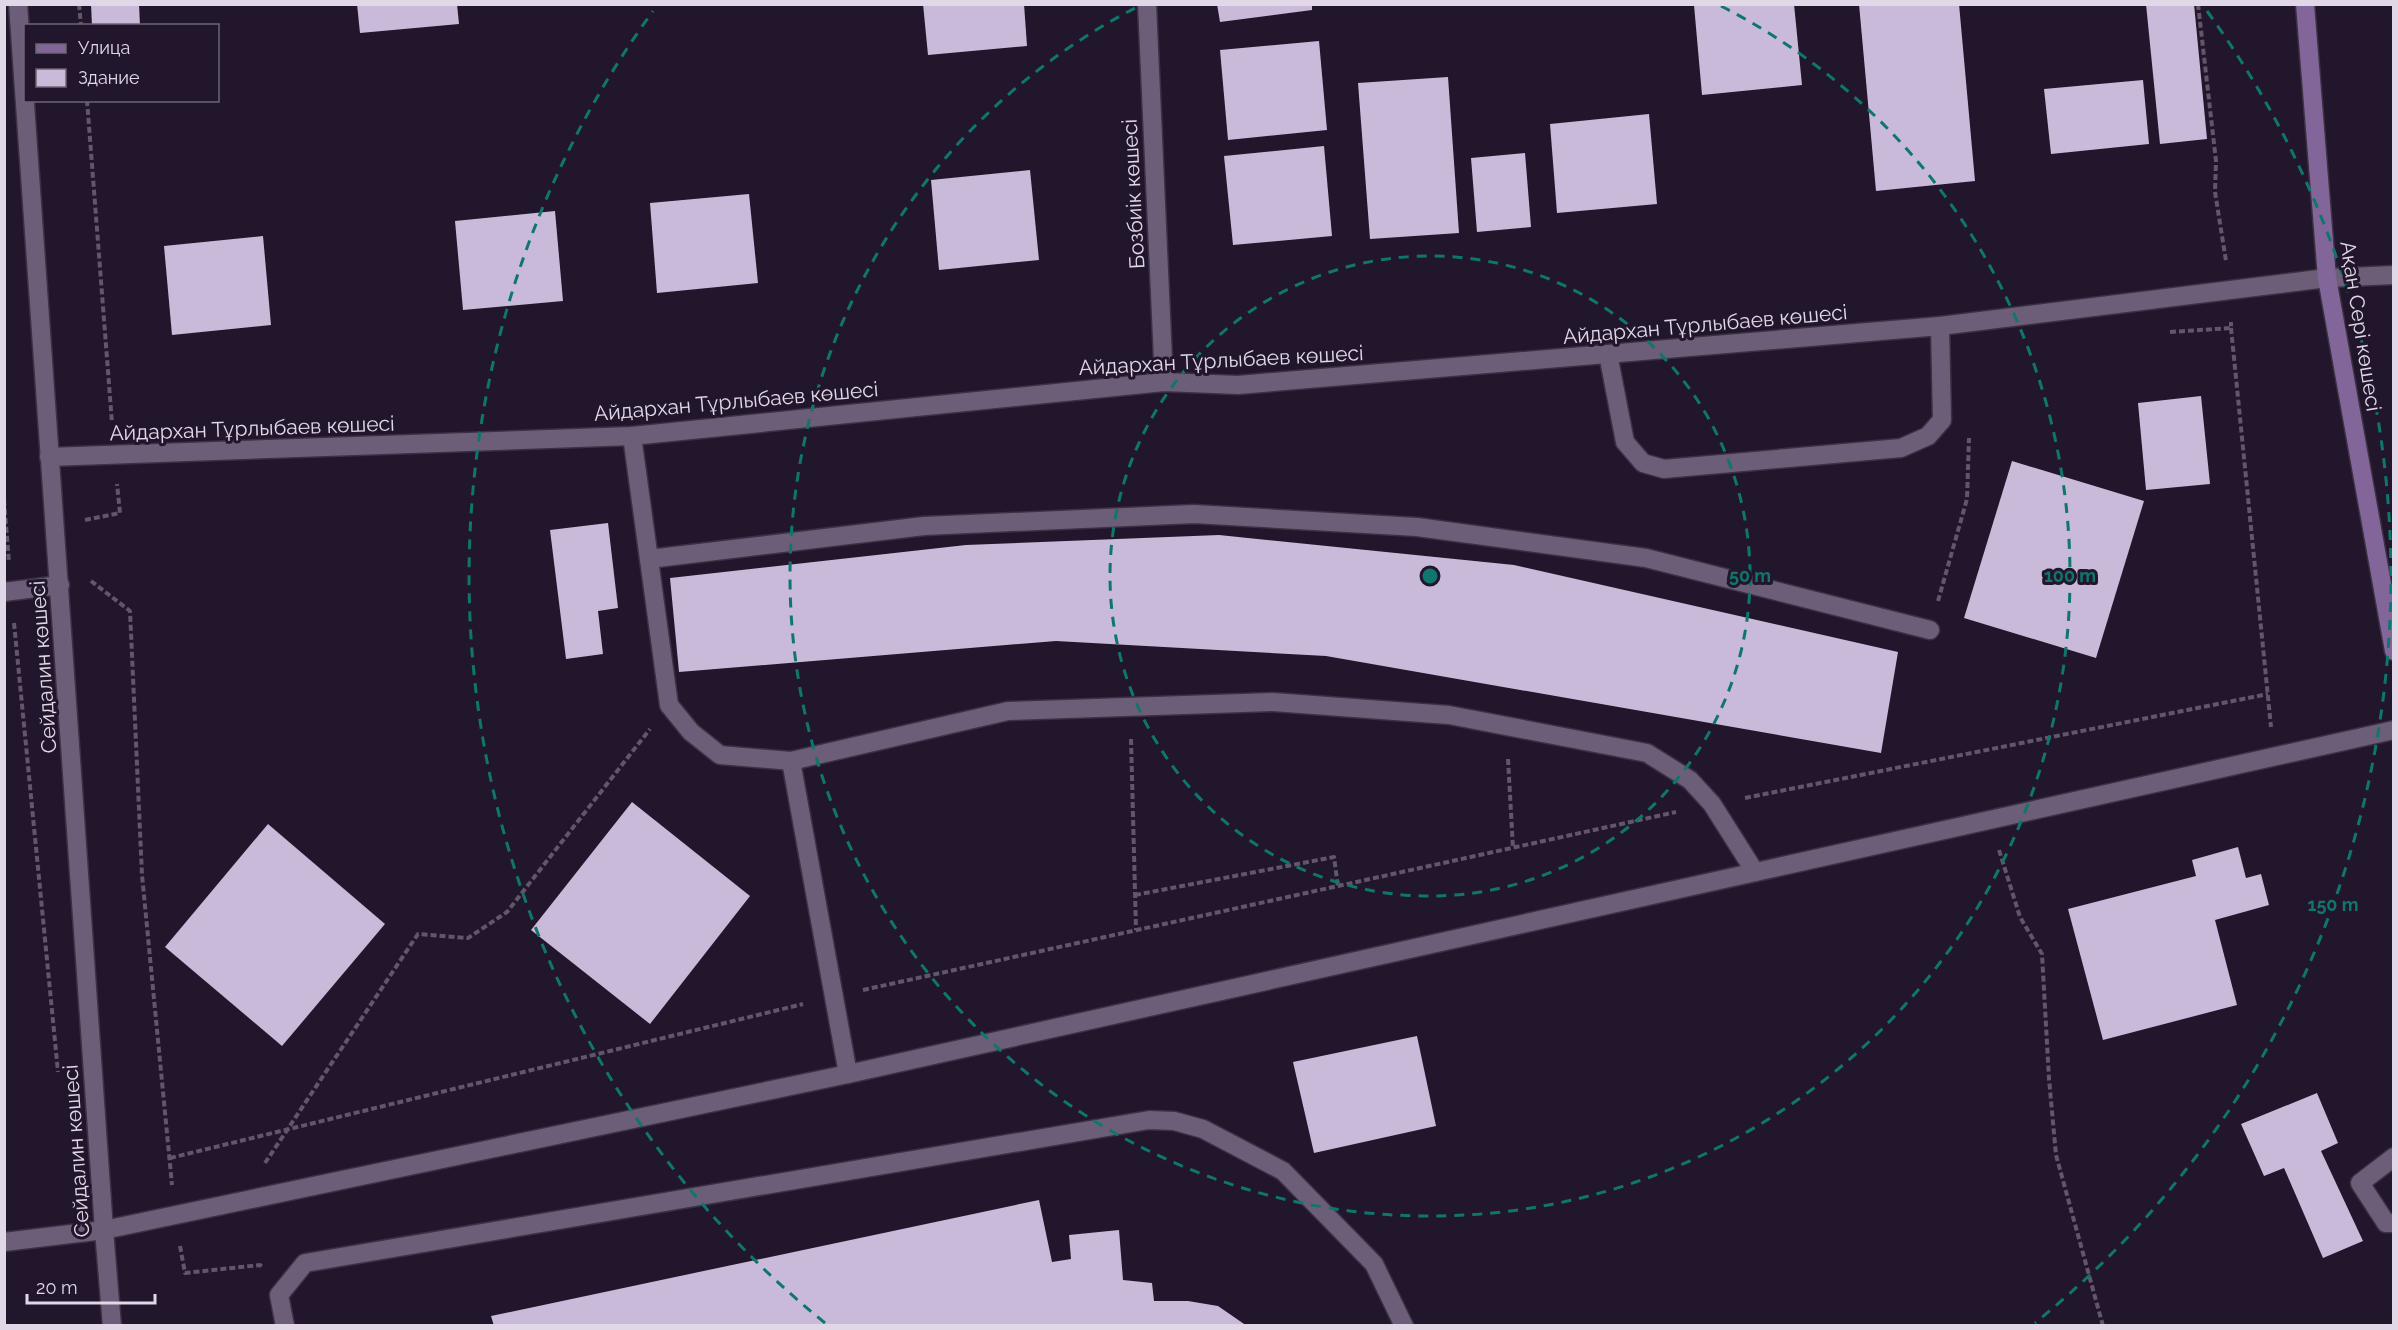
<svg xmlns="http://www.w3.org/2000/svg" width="2398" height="1330" font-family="Raleway,sans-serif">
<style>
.building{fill:#cabad9}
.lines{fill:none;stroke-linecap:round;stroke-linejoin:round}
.lane-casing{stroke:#3b3142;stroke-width:21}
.street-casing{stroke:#3b3142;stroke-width:21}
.secondary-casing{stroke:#3b3142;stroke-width:21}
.path{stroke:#61566a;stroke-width:4;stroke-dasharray:6 3;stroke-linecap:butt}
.lane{stroke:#6c5e79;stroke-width:18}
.street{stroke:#6c5e79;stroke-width:18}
.secondary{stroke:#82669a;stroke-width:18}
.ring{fill:none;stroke:#0f766e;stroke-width:3;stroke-dasharray:10 8}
.labels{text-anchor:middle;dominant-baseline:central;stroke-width:6;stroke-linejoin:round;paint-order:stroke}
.street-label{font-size:21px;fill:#e0d8e7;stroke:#22162c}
.centre{fill:#0f766e;stroke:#22162c;stroke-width:3}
.ring-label{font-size:18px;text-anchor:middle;font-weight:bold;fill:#0f766e;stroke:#22162c;stroke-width:6;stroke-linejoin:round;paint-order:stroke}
</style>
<rect width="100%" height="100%" fill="#22162c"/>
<!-- building -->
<g class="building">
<polygon points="91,4 139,4 140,26 92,26"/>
<polygon points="357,4 457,4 459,24 360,33"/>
<polygon points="923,4 1024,4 1027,46 928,55"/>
<polygon points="1217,4 1312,4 1312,10 1220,22"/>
<polygon points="1794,4 1802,85 1702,95 1694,5"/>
<polygon points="1859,4 1959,4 1975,181 1876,191"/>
<polygon points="2146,4 2194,4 2207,139 2160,144"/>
<polygon points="1319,41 1327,130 1228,140 1220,50"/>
<polygon points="1448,77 1459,233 1370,239 1358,83"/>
<polygon points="2143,80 2149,144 2051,154 2044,89"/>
<polygon points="1649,114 1657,204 1557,213 1550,124"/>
<polygon points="1324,146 1332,236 1233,245 1224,156"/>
<polygon points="1525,153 1531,227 1477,232 1471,158"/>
<polygon points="1030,170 1039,260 939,270 931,180"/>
<polygon points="749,194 758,283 657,293 650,203"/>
<polygon points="555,211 563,301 463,310 455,221"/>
<polygon points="263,236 271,325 172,335 164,246"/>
<polygon points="2201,396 2210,484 2146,490 2138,403"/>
<polygon points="2012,461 2144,501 2096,658 1964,618"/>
<polygon points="608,523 618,608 598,611 603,654 566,659 550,530"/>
<polygon points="1219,535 1514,565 1898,652 1881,753 1326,656 1056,641 679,672 670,578 966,545"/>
<polygon points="632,802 750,896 650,1024 531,930"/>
<polygon points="268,824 385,924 282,1046 165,947"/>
<polygon points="2238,847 2246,878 2261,874 2269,905 2215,920 2237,1005 2103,1040 2068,909 2196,876 2192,860"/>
<polygon points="1417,1036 1436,1126 1314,1153 1293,1062"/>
<polygon points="2317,1093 2338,1143 2321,1151 2363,1241 2323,1258 2284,1168 2264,1176 2241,1124"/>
<polygon points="1039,1200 1052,1262 1071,1259 1069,1235 1119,1230 1123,1280 1152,1283 1154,1301 1188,1301 1218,1306 1247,1326 494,1326 491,1316"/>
</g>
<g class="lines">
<defs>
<g id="lane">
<polyline points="1608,354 1625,442 1643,463 1664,469 1901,448 1928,436 1942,420 1940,326"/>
<polyline points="632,436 669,705 691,732 720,755 791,761 1008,711 1273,702 1449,715 1647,753 1690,780 1712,804 1755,872"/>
<polyline points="649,559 924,526 1194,514 1417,527 1646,558 1930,630"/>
<polyline points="791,761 848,1074"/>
<polyline points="2394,1157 2360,1183 2386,1223 2394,1223"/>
<polyline points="104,1230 848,1074 2394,730"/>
<polyline points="285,1326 279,1295 305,1263 1149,1120 1174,1121 1203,1129 1283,1171 1374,1264 1404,1326"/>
</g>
<g id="street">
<polyline points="18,4 104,1230 112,1326"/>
<polyline points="1147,4 1164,382"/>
<polyline points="49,457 632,436 1164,382 1238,385 1940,326 2327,278 2394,275"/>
<polyline points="4,592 60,585"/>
<polyline points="4,1242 104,1230"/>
</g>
<polyline id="secondary" points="2305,4 2327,278 2394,651"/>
</defs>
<!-- lane casing -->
<use href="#lane" class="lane-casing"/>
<!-- street casing -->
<use href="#street" class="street-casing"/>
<!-- secondary casing -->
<use href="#secondary" class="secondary-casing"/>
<!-- path -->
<g class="path">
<polyline points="79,4 81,26"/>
<polyline points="2198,4 2216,161 2215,192 2226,261"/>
<polyline points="87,100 112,423"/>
<polyline points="2231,328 2271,727"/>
<polyline points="2170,332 2231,328 2231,322"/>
<polyline points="4,500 9,562"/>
<polyline points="85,520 120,513 117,484"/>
<polyline points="91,581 130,611 142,875 172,1185"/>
<polyline points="1938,601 1967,499 1969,438"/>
<polyline points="14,623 58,1072"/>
<polyline points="1131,739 1136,930"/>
<polyline points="1508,759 1513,848"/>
<polyline points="1745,798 2268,694"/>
<polyline points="1999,850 2020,917 2042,954 2049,1079 2056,1155 2103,1326"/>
<polyline points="1135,895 1334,857 1338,887"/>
<polyline points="863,990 1676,812"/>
<polyline points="170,1158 803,1004"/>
<polyline points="265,1163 418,934 468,938 507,912 650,729"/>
<polyline points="180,1246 185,1273 260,1265 262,1267"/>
</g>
<!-- lane -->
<use href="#lane" class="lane"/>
<!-- street -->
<use href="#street" class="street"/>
<!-- secondary -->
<use href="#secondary" class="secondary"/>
</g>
<!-- distance rings -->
<g class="ring">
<circle cx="1430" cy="576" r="320"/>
<path d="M1721 6A640 640 0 1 1 1139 6"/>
<path d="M825 1323A961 961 0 0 1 653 11M2207 11A961 961 0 0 1 2035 1323"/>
</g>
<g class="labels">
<!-- street labels -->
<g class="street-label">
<text transform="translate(1133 194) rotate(-93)">Бозбиік көшесі</text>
<text transform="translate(1705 324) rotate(-5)">Айдархан Тұрлыбаев көшесі</text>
<text transform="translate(2361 326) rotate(81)">Ақан Сері көшесі</text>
<text transform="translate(1221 360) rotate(-3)">Айдархан Тұрлыбаев көшесі</text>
<text transform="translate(736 401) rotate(-5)">Айдархан Тұрлыбаев көшесі</text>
<text transform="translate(252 428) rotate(-2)">Айдархан Тұрлыбаев көшесі</text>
<text transform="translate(43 667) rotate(-94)">Сейдалин көшесі</text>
<text transform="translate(76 1151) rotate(-94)">Сейдалин көшесі</text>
</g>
</g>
<circle cx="1430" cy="576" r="9" class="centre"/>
<g class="ring-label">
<text x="1750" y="582">50 m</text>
<text x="2070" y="582">100 m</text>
<text x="2333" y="911">150 m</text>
</g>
<!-- border -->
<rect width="2398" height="1330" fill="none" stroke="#e0d8e7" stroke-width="12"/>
<!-- legend -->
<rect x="24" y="24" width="195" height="78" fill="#22162c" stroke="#6e6477" stroke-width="1.5"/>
<rect x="36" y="44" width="30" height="9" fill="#82669a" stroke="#6e6477" stroke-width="1.5"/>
<text x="78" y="54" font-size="18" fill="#e0d8e7">Улица</text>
<rect x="36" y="69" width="30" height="18" fill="#cabad9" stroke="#6e6477" stroke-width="1.5"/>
<text x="78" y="84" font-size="18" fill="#e0d8e7">Здание</text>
<!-- scale -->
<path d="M27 1294v9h128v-9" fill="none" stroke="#e0d8e7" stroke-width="3"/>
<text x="36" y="1294" font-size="18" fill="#e0d8e7" stroke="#22162c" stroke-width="4.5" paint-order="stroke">20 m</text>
</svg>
